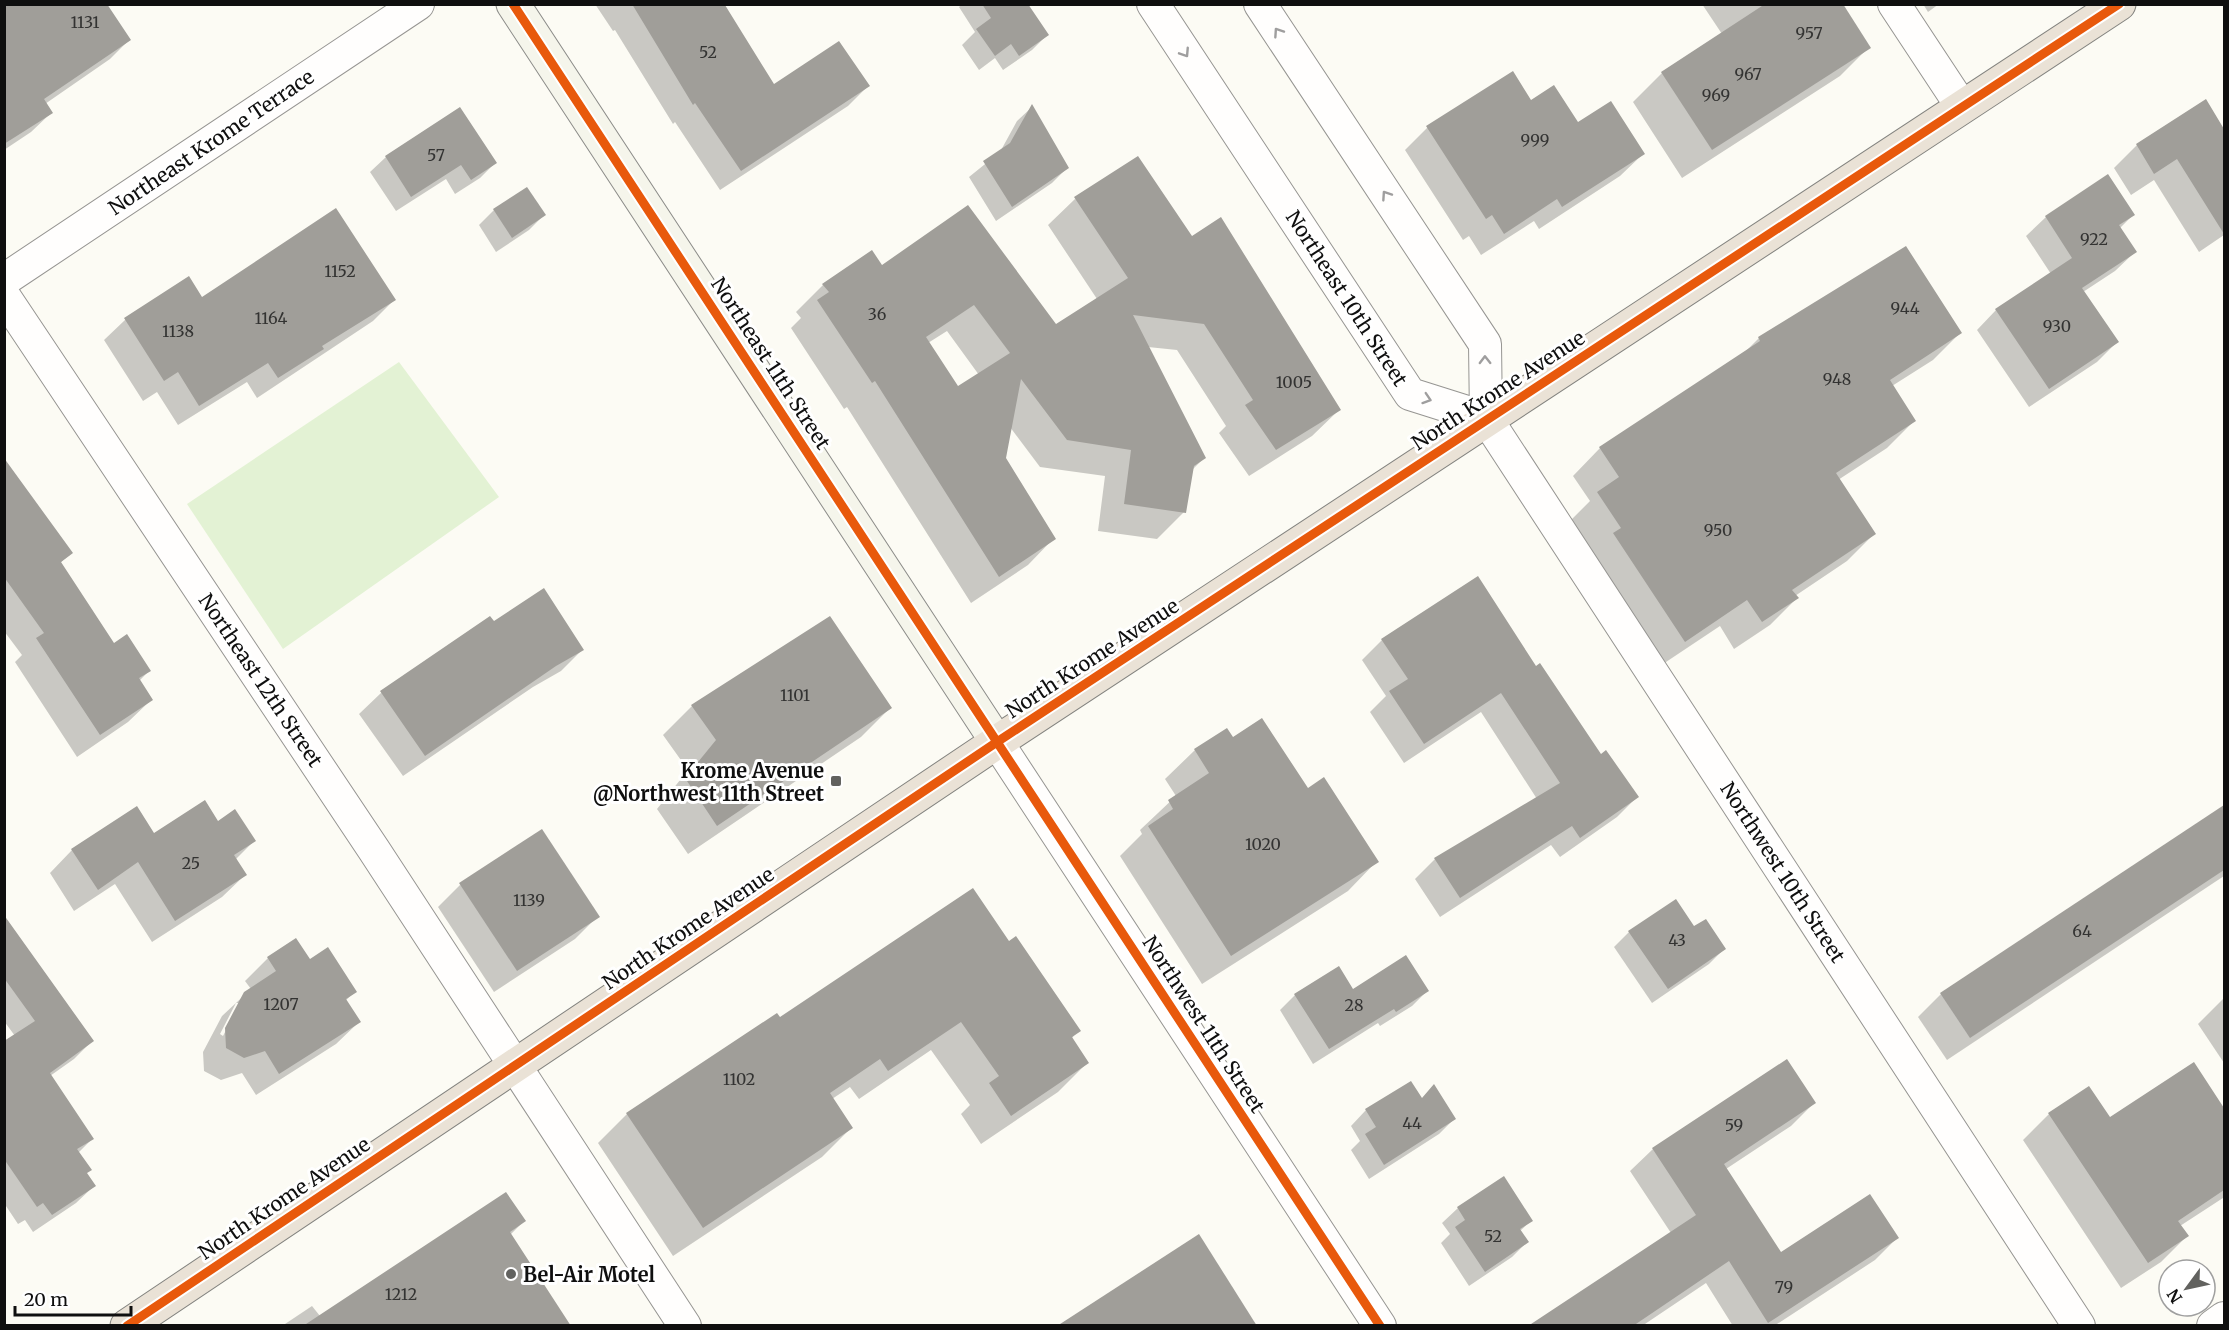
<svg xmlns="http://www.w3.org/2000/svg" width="2229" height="1330" font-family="Merriweather,serif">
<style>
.green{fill:#e3f2d4}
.shadow{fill:#0003;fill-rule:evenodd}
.building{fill:#a09e99;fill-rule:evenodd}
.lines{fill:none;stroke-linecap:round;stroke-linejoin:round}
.street-casing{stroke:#969592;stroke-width:34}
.secondary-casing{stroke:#8c8c89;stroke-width:35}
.highway-casing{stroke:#83837f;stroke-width:35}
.street{stroke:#fffefd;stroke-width:32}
.secondary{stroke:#f5f5eb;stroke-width:33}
.highway{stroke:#eae2d6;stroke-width:33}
.cycleway-casing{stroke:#fff;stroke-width:13}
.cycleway{stroke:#e8590c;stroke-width:9}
.oneway{stroke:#9f9e9e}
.poi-dot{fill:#62625f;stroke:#fff;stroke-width:2}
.labels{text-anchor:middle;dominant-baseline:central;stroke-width:6;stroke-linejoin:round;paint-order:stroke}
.number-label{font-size:16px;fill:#333332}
.street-label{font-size:20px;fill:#0f0f0f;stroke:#fff}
.poi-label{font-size:20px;font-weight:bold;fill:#0f0f0f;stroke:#fff;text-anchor:end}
</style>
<rect width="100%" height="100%" fill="#fcfbf4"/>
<!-- green -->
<polygon class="green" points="399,362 499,497 283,649 187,504"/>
<!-- shadow -->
<g class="shadow">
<polygon points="4,4 129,40 110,59 45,104 51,113 31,132 4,150"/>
<polygon points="595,4 723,4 774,86 868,86 848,106 720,190 675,122 673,124 615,30 613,31"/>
<polygon points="962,4 1026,4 1047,35 1032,50 1003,70 995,58 979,70 962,45 975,32 959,7"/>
<polygon points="1702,4 1841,4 1869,47 1840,76 1682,178 1633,102 1662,73 1722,34"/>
<polygon points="1923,4 1939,4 1928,12"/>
<polygon points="2205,101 2224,132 2224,235 2199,252 2154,180 2131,195 2114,168 2137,145"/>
<polygon points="1531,102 1643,154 1620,176 1539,229 1534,221 1481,255 1469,236 1463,240 1405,150 1427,128"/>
<polygon points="1032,107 1068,167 1052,183 996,221 969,177 1000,152 1017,121"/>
<polygon points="386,157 495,163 480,178 455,194 446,179 396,211 370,172"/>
<path d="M1075,199L1191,239L1339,410L1312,436L1249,476L1219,433L1226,426L1177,350L1148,347L1204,458L1192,470L1184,512L1157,539L1098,531L1105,476L1040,467L1010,427L1004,459L1054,538L1028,565L971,603L847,407L844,409L791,328L801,318L796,312L823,285L882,267L1056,326L1097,299L1048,225ZM947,331L979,375L958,389L928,343Z"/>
<polygon points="494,210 544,215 529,230 496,252 479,225"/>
<polygon points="2133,215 2120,228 2135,252 2115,271 2083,292 2117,342 2097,362 2029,407 1977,330 1996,310 2051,274 2026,236 2046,217"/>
<polygon points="1905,248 1960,333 1933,360 1892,386 1914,421 1887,448 1838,480 1874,534 1847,561 1795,596 1797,598 1770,625 1734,649 1720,626 1657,668 1587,562 1594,554 1571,520 1590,501 1573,476 1600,448 1743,354 1759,338"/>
<polygon points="189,279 202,299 394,300 373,321 257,398 247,382 178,425 157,392 143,401 104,340 125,320"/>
<polygon points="4,460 71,553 60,563 113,645 149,671 139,681 151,700 128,722 77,757 15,662 22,655 4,631"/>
<polygon points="490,618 493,623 582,650 561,671 533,687 403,776 359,714 381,693"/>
<polygon points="1382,640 1535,668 1600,756 1637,797 1617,817 1560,857 1551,845 1440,917 1415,879 1435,859 1537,799 1481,712 1404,763 1370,712 1386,696 1362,660"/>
<polygon points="692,706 890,708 861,737 688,854 657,809 688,770 663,735"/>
<polygon points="1227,730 1232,739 1307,790 1377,861 1348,891 1202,984 1120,856 1142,834 1140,830 1176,796 1165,779 1195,750"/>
<polygon points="2224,807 2224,876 1947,1060 1918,1017 1941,994"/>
<polygon points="217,823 254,841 235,860 245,875 222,897 152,942 115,884 74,911 50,873 72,850"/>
<polygon points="460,885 598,916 575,939 494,992 438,907"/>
<polygon points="1694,928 1725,948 1709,964 1652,1003 1614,947 1629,932"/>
<path d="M296,940L309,961L355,992L345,1001L359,1022L336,1044L256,1095L242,1073L221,1080L204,1071L203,1052L222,1016L251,989L245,981L268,958ZM236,1003H240L223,1036L220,1034Z"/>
<polygon points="1008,943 1079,1030 1071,1039 1087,1063 1058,1092 981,1144 961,1114 970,1105 931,1050 859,1099 850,1087 832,1099 851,1128 822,1157 673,1256 598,1143 627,1114 780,1020"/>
<polygon points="4,944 92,1041 74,1059 50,1076 92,1139 78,1153 85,1174 94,1186 76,1203 33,1232 25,1220 18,1224 4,1203 4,1043 15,1036 4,1021"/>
<polygon points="1353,991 1427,991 1412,1006 1380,1026 1378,1023 1313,1064 1280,1010 1295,995"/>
<polygon points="2224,998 2224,1063 2198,1024"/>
<polygon points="2193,1064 2224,1111 2224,1201 2223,1198 2180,1226 2187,1236 2161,1262 2121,1288 2023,1140 2049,1114 2110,1120"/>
<polygon points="1421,1100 1454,1119 1439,1134 1369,1179 1351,1150 1360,1141 1351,1126 1366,1110"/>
<polygon points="1814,1103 1791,1126 1726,1169 1781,1254 1897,1238 1875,1260 1774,1326 1733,1326 1706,1283 1642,1326 1531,1326 1671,1233 1630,1171 1653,1149"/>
<polygon points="1458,1208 1531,1221 1520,1231 1527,1242 1512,1257 1469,1286 1441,1243 1450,1234 1442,1223"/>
<polygon points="524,1221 510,1235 469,1326 282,1326 312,1306 320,1316"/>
</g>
<!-- building -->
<g class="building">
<polygon points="4,4 107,4 131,40 44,99 53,113 4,144"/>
<polygon points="632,4 725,5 774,84 839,41 870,86 741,171 695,103 693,105"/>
<polygon points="982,4 1028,4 1049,35 1019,56 1011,44 995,56 976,29 991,18"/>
<polygon points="1765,4 1843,4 1871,48 1712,150 1661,72"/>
<polygon points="1513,71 1531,100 1554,85 1578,122 1611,101 1645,154 1562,207 1557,199 1504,234 1492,215 1486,219 1426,126"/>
<polygon points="2206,99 2224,129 2224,234 2177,159 2154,174 2136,144"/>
<polygon points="1032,104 1069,168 1012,207 983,161 1010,143"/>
<polygon points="460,107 497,163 471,180 461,165 411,197 385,156"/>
<path d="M1138,156L1192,236L1221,217L1341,410L1276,450L1245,405L1253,400L1204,324L1133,315L1206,458L1194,466L1186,513L1124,504L1131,450L1067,440L1021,379L1006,458L1056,539L999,577L875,381L872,383L817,300L829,292L822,284L872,250L882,265L968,205L1056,324L1128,278L1074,197ZM974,305L1010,353L958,386L926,337Z"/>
<polygon points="2108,174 2135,215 2119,225 2137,252 2082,288 2119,342 2049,389 1995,309 2072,258 2045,216"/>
<polygon points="527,187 546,215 512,238 493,209"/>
<polygon points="336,208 396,300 322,346 324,349 278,378 268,363 199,406 178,372 164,381 124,318 189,276 202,297"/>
<polygon points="1906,246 1962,333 1890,380 1916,421 1836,473 1876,534 1792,590 1799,598 1762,622 1747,600 1685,642 1613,533 1621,528 1597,492 1619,477 1599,447 1760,341 1758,337"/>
<polygon points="4,458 73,553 61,562 114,643 127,634 151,671 139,678 153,700 100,735 36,638 44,633 4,577"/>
<polygon points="1478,576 1536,666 1540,663 1601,754 1606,750 1639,797 1580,838 1572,826 1460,898 1434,858 1560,783 1501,693 1424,744 1389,691 1408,679 1381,639"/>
<polygon points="544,588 584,650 556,666 425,756 380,691 490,616 494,621"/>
<polygon points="830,616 892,708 717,826 685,778 716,740 691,705"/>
<polygon points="1262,718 1308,788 1324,777 1379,862 1231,956 1148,826 1173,809 1168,800 1209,773 1194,749 1227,728 1233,737"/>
<polygon points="205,800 218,821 235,809 256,841 234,855 247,875 175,921 138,862 98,890 71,849 137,806 154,833"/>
<polygon points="2224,805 2224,870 1970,1038 1940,993"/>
<polygon points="542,829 600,917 517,971 459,883"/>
<polygon points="973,888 1009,941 1016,936 1081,1031 1072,1037 1089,1063 1011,1116 989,1083 999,1076 961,1022 888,1071 880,1059 830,1093 853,1128 703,1228 626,1113 777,1013 780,1017"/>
<polygon points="1676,899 1694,926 1706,919 1726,949 1668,989 1628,931"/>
<polygon points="4,915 94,1041 50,1073 94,1139 77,1149 92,1170 87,1173 96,1186 52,1215 43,1203 37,1207 4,1159 4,1041 35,1021 4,978"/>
<polygon points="296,938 310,959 328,947 357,992 346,999 361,1022 279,1074 265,1051 244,1058 226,1048 225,1028 244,992 276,971 267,957"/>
<polygon points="1406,955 1429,991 1396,1012 1394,1009 1329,1049 1294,994 1339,966 1353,989"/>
<polygon points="1787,1059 1816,1103 1724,1164 1781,1252 1870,1194 1899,1238 1768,1323 1729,1261 1633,1326 1528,1326 1696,1215 1652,1148"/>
<polygon points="2194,1062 2224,1108 2224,1190 2178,1221 2189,1236 2148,1263 2048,1113 2089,1086 2110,1117"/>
<polygon points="1411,1081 1422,1098 1434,1084 1456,1119 1384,1165 1365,1134 1376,1127 1365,1109"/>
<polygon points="1504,1176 1533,1221 1520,1229 1529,1242 1485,1272 1455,1227 1465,1220 1457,1207"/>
<polygon points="506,1192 526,1221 510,1232 571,1326 303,1326"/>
<polygon points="1199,1234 1257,1326 1057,1326"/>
</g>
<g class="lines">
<defs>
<g id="street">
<polyline points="1153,4 1410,394 1486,418"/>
<polyline points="1260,4 1485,344 1486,418"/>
<polyline points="1894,4 1962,107"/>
<polyline points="4,280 418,4"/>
<polyline points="4,296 374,850 685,1326"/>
<polyline points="1486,418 2079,1326"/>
<polyline points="997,742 1380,1326"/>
<polyline points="2213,1326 2224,1318"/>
</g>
<polyline id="secondary" points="513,4 997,742"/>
<polyline id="highway" points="127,1326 997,742 2119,4"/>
</defs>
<!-- street casing -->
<use href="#street" class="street-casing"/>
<!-- secondary casing -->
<use href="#secondary" class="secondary-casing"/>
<!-- highway casing -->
<use href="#highway" class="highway-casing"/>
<!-- street -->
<use href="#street" class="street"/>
<!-- secondary -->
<use href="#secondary" class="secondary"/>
<!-- highway -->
<use href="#highway" class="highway"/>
<defs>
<g id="cycleway">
<polyline points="513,4 1380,1326"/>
<polyline points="127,1326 997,742 2119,4"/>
</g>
</defs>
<!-- cycleway casing -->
<use href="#cycleway" class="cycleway-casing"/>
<!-- cycleway -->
<use href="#cycleway" class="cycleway"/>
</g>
<!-- one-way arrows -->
<defs><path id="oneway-chevron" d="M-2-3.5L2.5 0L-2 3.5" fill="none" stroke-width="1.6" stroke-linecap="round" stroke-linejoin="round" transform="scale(1.5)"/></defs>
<g class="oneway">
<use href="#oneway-chevron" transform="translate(1278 32) rotate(-124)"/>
<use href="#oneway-chevron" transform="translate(1185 53) rotate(57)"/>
<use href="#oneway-chevron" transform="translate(1386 195) rotate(-124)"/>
<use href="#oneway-chevron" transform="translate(1485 360) rotate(-91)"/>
<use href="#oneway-chevron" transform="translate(1427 399) rotate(18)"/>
</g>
<!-- markers -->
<g class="poi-dot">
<rect x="830" y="775" width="12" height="12" rx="3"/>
<circle cx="511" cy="1274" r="6"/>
</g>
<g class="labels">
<!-- number labels -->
<g class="number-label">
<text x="85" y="22">1131</text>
<text x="1809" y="33">957</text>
<text x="708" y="52">52</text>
<text x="1748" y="74">967</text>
<text x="1716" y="95">969</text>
<text x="1535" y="140">999</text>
<text x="436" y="155">57</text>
<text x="2094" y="239">922</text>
<text x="340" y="271">1152</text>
<text x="1905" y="308">944</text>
<text x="877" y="314">36</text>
<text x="271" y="318">1164</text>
<text x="2057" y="326">930</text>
<text x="178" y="331">1138</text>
<text x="1837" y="379">948</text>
<text x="1294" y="382">1005</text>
<text x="1718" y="530">950</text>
<text x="795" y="695">1101</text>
<text x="1263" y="844">1020</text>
<text x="191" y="863">25</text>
<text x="529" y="900">1139</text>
<text x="2082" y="931">64</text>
<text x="1677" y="940">43</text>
<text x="281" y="1004">1207</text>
<text x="1354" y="1005">28</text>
<text x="739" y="1079">1102</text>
<text x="1412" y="1123">44</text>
<text x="1734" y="1125">59</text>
<text x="1493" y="1236">52</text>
<text x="1784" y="1287">79</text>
<text x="401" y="1294">1212</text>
</g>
<!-- street labels -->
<g class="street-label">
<text transform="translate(211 142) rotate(-34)">Northeast Krome Terrace</text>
<text transform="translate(1347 298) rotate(57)">Northeast 10th Street</text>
<text transform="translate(771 363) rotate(57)">Northeast 11th Street</text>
<text transform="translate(1498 390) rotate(-33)">North Krome Avenue</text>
<text transform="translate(1092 658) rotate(-33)">North Krome Avenue</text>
<text transform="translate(261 680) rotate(56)">Northeast 12th Street</text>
<text transform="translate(1783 872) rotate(57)">Northwest 10th Street</text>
<text transform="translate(688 928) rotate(-34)">North Krome Avenue</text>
<text transform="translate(1204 1024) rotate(57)">Northwest 11th Street</text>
<text transform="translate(284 1198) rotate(-34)">North Krome Avenue</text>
</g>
<!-- poi labels -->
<g class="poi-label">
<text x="824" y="770">Krome Avenue<tspan x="824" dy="23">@Northwest 11th Street</tspan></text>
<text x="523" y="1274" text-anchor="start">Bel-Air Motel</text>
</g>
</g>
<!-- border -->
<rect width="2229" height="1330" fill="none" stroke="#0f0f0f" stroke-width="12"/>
<!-- north arrow -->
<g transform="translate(2187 1288) rotate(237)"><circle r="28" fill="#ffffff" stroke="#9f9f9f" stroke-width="1.5"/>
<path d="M0-4.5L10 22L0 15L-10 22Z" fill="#62625f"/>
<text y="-9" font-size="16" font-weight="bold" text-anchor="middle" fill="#0f0f0f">N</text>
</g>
<!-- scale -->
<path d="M15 1306v9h116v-9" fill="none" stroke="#0f0f0f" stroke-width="3"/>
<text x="24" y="1306" font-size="18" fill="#0f0f0f" stroke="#ffffff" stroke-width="4.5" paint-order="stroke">20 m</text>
</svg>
